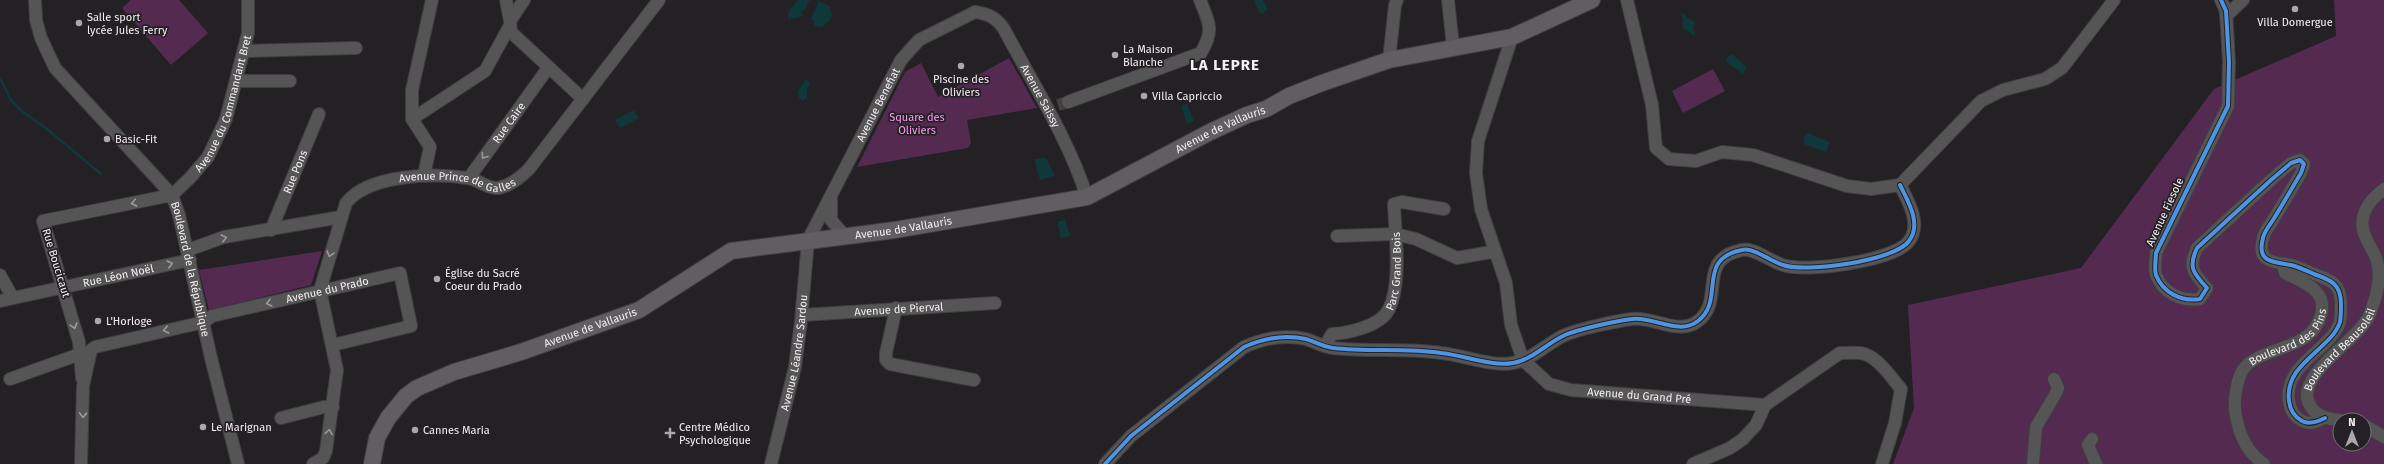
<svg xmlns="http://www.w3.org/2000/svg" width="2384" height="464" font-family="'Fira Sans',sans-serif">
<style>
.green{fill:#542a51;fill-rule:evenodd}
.water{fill:#0e383a}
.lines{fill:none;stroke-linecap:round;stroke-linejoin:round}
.stream{stroke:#0e383a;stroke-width:2.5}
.minor-tunnel{stroke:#434043;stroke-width:12;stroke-dasharray:12 6;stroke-linecap:butt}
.minor-casing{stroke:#403f40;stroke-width:14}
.major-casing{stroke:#403f40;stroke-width:18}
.minor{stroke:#565556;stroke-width:12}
.major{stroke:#605e60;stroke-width:16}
.cycleway-casing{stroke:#252025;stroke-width:6}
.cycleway{stroke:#4d94e3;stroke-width:4}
.oneway{stroke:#9d9a9c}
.poi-dot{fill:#aba7aa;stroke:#252025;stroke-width:1.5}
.labels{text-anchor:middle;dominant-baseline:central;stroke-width:3.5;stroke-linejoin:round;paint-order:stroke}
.poi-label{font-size:11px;fill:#f3eff2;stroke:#252025;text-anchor:start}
.street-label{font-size:11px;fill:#f3eff2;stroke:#252025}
.park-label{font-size:11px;fill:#f99ef1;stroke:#252025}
.district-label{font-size:15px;font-weight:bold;letter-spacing:1px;fill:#f3eff2;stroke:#252025}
</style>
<rect width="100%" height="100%" fill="#242124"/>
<!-- green -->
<g class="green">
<polygon points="131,0 179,0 208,33 171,65 122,8"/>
<path d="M2334,0H2384V464H1893L1914,408L1908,305L2081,268L2214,89L2336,36ZM2340,420H2364V444H2340Z"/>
<polygon points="1009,58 1037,108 967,120 971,143 968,148 857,167 905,72 921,63 938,97"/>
<polygon points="1713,69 1725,91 1683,113 1672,91"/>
<polygon points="322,251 311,285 209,310 199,270"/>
</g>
<!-- water -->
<g class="water">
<polygon points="798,0 810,0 807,3 806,8 801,11 803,16 788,20 789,10"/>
<polygon points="1254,0 1263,0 1268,10 1260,14"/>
<polygon points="819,1 829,6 832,14 831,19 822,27 815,26 814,21 811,19"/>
<polygon points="1684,13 1686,17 1695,22 1693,30 1695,32 1694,36 1682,27 1683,18 1681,15"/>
<polygon points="1732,54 1747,67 1743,74 1726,62 1727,57"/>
<polygon points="805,80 809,81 810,85 807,88 807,98 803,101 799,98 798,91"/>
<polygon points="1187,104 1194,121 1187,124 1181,106"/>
<polygon points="634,110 639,118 620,128 615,120"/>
<polygon points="1808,133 1830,142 1826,152 1804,144 1804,137"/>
<polygon points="1046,158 1055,176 1040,180 1034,159"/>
<polygon points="1065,220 1070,236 1061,238 1057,222"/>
</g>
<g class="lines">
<!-- stream -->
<polyline class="stream" points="0,78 11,100 23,112 47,129 101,174"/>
<!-- minor-tunnel -->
<polyline class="minor-tunnel" points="1058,105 1068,102"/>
<defs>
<g id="minor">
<path id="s1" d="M35,0L36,20L41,38L55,68L172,195L179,215L211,358L238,464"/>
<polyline points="506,0 510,21"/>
<polyline points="524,0 510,21 511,32 583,99"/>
<polyline points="1448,0 1453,46"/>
<polyline points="1627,0 1652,105 1656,148 1669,159 1696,161 1722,152 1753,155 1847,186 1871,189 1900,185"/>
<path d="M2221,0L2226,11L2229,62L2228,106L2156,253C2156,259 2154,269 2156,275C2163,293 2182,302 2200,299L2207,288C2193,273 2188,267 2197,248L2271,180L2291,163L2300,160L2304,164L2301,173C2292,188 2283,204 2273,220C2270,225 2264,232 2263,238C2256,263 2274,262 2291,265C2299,267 2307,271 2314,274C2331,280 2341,284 2341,304C2341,310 2341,316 2340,322C2331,350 2284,363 2289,401C2290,410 2295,417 2302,421C2309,425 2317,422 2325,418"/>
<path id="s2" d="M975,12C988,14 996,17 1004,29C1033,84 1068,138 1087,197"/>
<polyline points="2226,16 2243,0"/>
<path id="s3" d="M1512,37L1478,141L1476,173L1481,209L1506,283L1511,325L1523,360L1549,384L1571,390L1765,405"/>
<polyline points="245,51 356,48"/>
<polyline points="1389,60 1395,5 1397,0"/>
<polyline points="237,81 290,81"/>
<path d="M1068,102L1201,53C1214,30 1210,24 1200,0"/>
<polyline points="412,119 412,90 432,0"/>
<polyline points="424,175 430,147 412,119 485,71 509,27"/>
<path id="s4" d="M469,178L548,68"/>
<polyline points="1900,185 1981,101 2003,90 2045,79 2062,68 2114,0"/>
<polyline points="831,199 831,220 844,235"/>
<path id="s5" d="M271,230L319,114"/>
<polyline points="1337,236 1395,234 1416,239 1457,258 1491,252"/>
<polyline points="188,250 224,237 341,217"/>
<polyline points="0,275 13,298"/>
<path id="s6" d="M0,301L190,260"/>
<polyline points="896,308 886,353 886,360 890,364 974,380"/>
<path id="s7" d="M802,315L995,303"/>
<path id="s8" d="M1325,346L1332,334C1349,333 1381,326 1389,309C1402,283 1395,232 1394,204L1402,202L1444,209"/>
<path id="s9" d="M82,378L79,342L43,221L172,195L190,178L208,157L226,119L248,33V0"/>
<polyline points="10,379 80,354"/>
<polyline points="281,418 324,407 333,407"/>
<path id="s10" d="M2340,420C2328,419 2318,417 2311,407C2290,378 2357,342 2369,316C2375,300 2381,283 2378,266C2377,255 2370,248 2366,238C2356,218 2368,201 2384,189"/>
<polyline points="2364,425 2384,437"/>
<polyline points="2092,439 2088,445 2096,464"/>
<path id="s11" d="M81,464L83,386L91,350L95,347L204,322L212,316L400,273L411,326L333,345"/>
<path id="s12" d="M313,464L323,458L326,451L337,370L320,290L346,203C369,174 434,173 467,178C479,179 486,189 498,188C510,186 521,177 529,169L659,0"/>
<path id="s13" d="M771,464L795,367L801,321L808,240L901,60L919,40L975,12"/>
<path d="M1105,464L1131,436L1244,347C1264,338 1284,334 1306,339C1315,342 1324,347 1333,348C1369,352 1405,348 1441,353C1463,355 1492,367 1513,363C1532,360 1547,343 1565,335C1579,329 1616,321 1632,319C1653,316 1679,336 1698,321C1726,300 1695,259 1742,250C1754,247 1771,262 1783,265C1805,273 1895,261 1909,241C1922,224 1908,201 1900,185"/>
<path d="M1693,464L1730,448L1743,439L1756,425L1765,405L1840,353C1847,353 1858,352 1865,354C1879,359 1892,378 1901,389L1895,423L1882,464"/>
<polyline points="2033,464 2036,427 2056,393 2058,388 2054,379"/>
<path id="s14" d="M2264,464C2247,452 2240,437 2236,416C2233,403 2236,376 2246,366C2268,345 2312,350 2321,315C2328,289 2303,283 2285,273L2283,265"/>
</g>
<g id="major">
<path id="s15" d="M372,464L377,438L388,418L406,396L417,388L454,372L521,352L639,310L731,251L895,230L1087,197L1210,132L1247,115L1266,109L1289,96L1322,83L1389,60L1512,37L1592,0"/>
</g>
</defs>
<!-- minor casing -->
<use href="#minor" class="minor-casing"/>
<!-- major casing -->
<use href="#major" class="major-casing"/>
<!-- minor -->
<use href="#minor" class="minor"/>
<!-- major -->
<use href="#major" class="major"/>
<defs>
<g id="cycleway">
<path d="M2221,0L2226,11L2229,62L2228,106L2156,253C2156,259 2154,269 2156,275C2163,293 2182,302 2200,299L2207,288C2193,273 2188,267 2197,248L2271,180L2291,163L2300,160L2304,164L2301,173C2292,188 2283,204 2273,220C2270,225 2264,232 2263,238C2256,263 2274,262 2291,265C2299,267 2307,271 2314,274C2331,280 2341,284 2341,304C2341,310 2341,316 2340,322C2331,350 2284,363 2289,401C2290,410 2295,417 2302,421C2309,425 2317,422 2325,418"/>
<path d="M1105,464L1131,436L1244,347C1264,338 1284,334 1306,339C1315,342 1324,347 1333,348C1369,352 1405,348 1441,353C1463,355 1492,367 1513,363C1532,360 1547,343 1565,335C1579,329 1616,321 1632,319C1653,316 1679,336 1698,321C1726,300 1695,259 1742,250C1754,247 1771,262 1783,265C1805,273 1895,261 1909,241C1922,224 1908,201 1900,185"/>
</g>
</defs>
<!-- cycleway casing -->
<use href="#cycleway" class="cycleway-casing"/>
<!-- cycleway -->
<use href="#cycleway" class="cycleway"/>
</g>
<!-- one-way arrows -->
<defs><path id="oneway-chevron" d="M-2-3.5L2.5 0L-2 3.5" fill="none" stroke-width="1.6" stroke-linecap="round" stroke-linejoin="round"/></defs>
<g class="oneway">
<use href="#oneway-chevron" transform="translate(484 156) rotate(126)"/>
<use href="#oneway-chevron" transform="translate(134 203) rotate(169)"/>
<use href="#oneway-chevron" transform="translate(224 238) rotate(-13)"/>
<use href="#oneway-chevron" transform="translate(330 254) rotate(106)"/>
<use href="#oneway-chevron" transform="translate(170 264) rotate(-13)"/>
<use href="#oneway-chevron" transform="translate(269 303) rotate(166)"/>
<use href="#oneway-chevron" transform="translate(74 326) rotate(74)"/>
<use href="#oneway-chevron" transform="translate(166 330) rotate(167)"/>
<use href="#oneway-chevron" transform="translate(83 415) rotate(92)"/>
<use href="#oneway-chevron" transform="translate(329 432) rotate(-81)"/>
</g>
<!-- markers -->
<g class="poi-dot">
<circle cx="2295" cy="9" r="4"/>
<circle cx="79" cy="23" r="4"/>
<circle cx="1115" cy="55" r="4"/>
<circle cx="961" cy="66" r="4"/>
<circle cx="1144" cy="96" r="4"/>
<circle cx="107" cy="139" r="4"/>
<circle cx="437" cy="279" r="4"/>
<circle cx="98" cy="321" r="4"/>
<circle cx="203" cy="427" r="4"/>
<circle cx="415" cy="430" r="4"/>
<path d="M668 427h4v4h4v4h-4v4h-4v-4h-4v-4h4z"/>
</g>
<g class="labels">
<!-- poi labels -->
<g class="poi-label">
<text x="87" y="17">Salle sport<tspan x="87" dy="13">lycée Jules Ferry</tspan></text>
<text x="2295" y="22" text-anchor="middle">Villa Domergue</text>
<text x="1123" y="49">La Maison<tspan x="1123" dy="13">Blanche</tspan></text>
<text x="961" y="79" text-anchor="middle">Piscine des<tspan x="961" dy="13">Oliviers</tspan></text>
<text x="1152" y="96">Villa Capriccio</text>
<text x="115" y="139">Basic-Fit</text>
<text x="445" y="273">Église du Sacré<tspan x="445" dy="13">Coeur du Prado</tspan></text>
<text x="106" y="321">L'Horloge</text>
<text x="211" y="427">Le Marignan</text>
<text x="679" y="427">Centre Médico<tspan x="679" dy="13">Psychologique</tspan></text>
<text x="423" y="430">Cannes Maria</text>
</g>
<!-- street labels -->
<g class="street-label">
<text stroke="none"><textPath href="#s2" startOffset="111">Avenue Saissy</textPath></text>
<text stroke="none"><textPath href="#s9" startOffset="402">Avenue du Commandant Bret</textPath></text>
<text stroke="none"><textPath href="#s13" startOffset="380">Avenue Benefiat</textPath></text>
<text stroke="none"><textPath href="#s4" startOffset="68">Rue Caire</textPath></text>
<text stroke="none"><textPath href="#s15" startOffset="946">Avenue de Vallauris</textPath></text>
<text stroke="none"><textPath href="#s5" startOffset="63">Rue Pons</textPath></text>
<text stroke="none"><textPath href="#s12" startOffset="393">Avenue Prince de Galles</textPath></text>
<text transform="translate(2165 212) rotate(-65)">Avenue Fiesole</text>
<text stroke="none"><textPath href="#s15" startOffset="610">Avenue de Vallauris</textPath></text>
<text transform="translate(56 263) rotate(73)">Rue Boucicaut</text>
<text stroke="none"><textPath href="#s1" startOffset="321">Boulevard de la République</textPath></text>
<text stroke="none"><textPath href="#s8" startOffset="117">Parc Grand Bois</textPath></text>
<text stroke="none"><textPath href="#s6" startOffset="121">Rue Léon Noël</textPath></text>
<text stroke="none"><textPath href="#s11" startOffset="360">Avenue du Prado</textPath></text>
<text stroke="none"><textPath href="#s7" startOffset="97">Avenue de Pierval</textPath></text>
<text stroke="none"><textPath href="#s15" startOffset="275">Avenue de Vallauris</textPath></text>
<text stroke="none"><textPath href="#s14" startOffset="162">Boulevard des Pins</textPath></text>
<text stroke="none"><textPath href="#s10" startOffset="103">Boulevard Beausoleil</textPath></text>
<text stroke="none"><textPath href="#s13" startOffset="114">Avenue Léandre Sardou</textPath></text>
<text stroke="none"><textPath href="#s3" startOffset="462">Avenue du Grand Pré</textPath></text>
</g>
<!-- park labels -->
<g class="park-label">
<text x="917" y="117">Square des<tspan x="917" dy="13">Oliviers</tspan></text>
</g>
<!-- district labels -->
<g class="district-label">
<text x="1225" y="65">LA LEPRE</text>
</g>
</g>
<!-- north arrow -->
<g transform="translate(2352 432)"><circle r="19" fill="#252025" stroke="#777377"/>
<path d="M0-3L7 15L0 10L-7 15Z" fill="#aba7aa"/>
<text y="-6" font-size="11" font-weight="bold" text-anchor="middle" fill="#f3eff2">N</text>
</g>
</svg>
